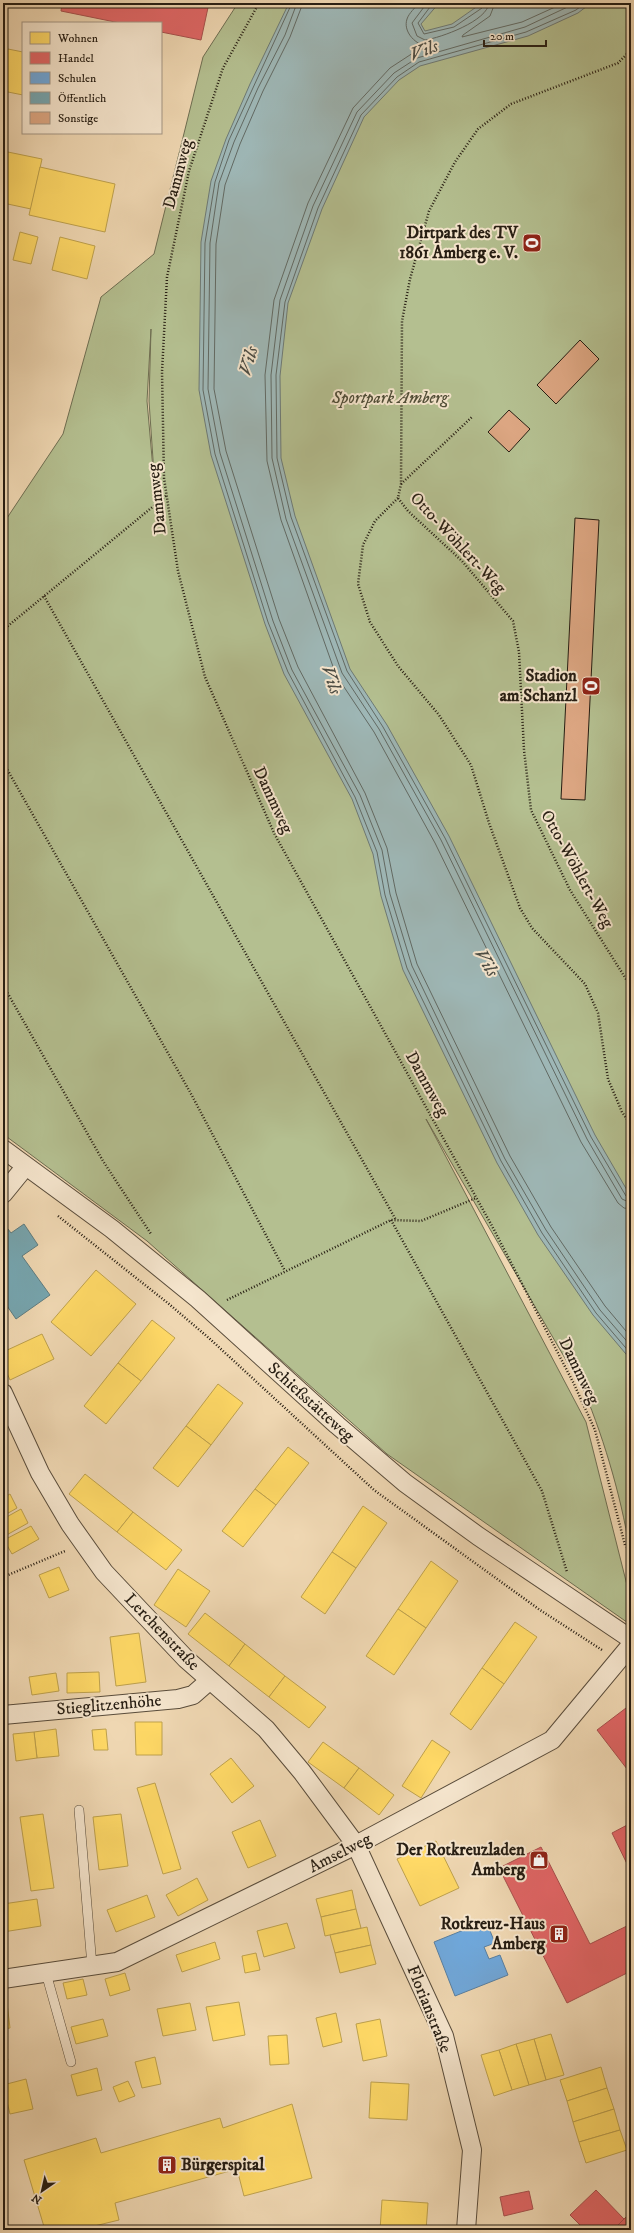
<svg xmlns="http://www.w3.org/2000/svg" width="634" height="2233" font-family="'IM FELL DW Pica',serif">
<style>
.green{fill:#b4bf90;stroke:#6e6e52;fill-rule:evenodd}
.water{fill:#9eb7b6;stroke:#6e7a75}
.homes{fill:#ffd966;stroke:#bea14d}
.shops{fill:#e06666;stroke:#a8504d}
.schools{fill:#6fa8dc;stroke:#597fa0}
.public{fill:#76a5af;stroke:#5e7c80}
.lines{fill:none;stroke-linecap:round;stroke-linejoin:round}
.shore{stroke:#626a64;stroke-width:1}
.building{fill:#dca682;stroke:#271e13}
.service-casing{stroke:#594c3b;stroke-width:10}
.minor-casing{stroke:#594c3b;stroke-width:20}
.path{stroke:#271e13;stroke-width:2.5;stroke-dasharray:1 2;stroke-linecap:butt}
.service{stroke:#f5e5cd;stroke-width:9}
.minor{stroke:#f5e5cd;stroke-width:18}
.labels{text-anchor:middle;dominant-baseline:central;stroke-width:4;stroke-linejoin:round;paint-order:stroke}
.street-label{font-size:17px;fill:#271e13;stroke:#f5e5cd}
.poi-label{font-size:17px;font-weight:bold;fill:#271e13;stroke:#f5e5cd;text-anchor:end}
.park-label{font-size:17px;font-style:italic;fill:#514e38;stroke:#f5e5cd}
.water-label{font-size:18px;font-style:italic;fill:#4b4c44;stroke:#f5e5cd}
</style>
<rect width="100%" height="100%" fill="#efd7b2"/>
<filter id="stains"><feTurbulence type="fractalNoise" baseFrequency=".005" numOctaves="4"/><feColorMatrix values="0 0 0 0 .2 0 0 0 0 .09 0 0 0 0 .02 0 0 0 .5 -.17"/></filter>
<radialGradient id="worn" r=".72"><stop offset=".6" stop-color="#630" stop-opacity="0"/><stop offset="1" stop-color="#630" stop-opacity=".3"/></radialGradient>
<!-- green -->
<path class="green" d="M238,3H631V1560C624,1506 605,1441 584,1391L426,1119L586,1422L631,1601V1625L387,1454L147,1241L3,1134V524L63,434L101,297L154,254L203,57ZM151,329L149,401L156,503L147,401Z"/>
<!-- water -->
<polygon class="water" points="289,3 439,3 421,24 425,31 452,24 482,3 591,3 578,13 528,36 420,66 399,80 364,117 322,209 288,303 280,376 281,458 295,516 350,669 387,725 449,836 595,1135 631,1197 631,1360 593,1315 538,1235 497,1163 403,970 381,896 373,854 352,799 284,674 265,624 211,455 199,390 201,242 211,181 226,139 250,84"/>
<!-- homes -->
<g class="homes">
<polygon points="3,48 23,52 23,95 3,91"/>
<polygon points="3,151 42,159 31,209 3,203"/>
<polygon points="40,167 115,184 105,232 29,215"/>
<polygon points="20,232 38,237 31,264 13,260"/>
<polygon points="60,237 95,246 87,279 52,270"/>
<polygon points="96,1270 136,1304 91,1356 51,1322"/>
<polygon points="152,1320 175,1338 141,1381 118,1363"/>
<polygon points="42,1334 54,1359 10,1380 3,1364 3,1352"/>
<polygon points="118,1363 141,1381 106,1424 84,1406"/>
<polygon points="218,1384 243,1403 211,1445 186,1426"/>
<polygon points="186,1426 211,1445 178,1487 153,1468"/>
<polygon points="288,1447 309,1463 276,1505 255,1489"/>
<polygon points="85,1474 133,1512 117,1532 69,1494"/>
<polygon points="3,1481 8,1491 3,1494"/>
<polygon points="255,1489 276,1505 243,1547 222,1531"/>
<polygon points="10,1494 17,1508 3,1516 3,1498"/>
<polygon points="363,1506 387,1523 356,1568 332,1552"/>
<polygon points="21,1509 28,1523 3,1537 3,1519"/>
<polygon points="133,1512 182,1550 166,1570 117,1532"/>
<polygon points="31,1526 39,1539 12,1554 4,1540"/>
<polygon points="332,1552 356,1568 325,1614 301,1597"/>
<polygon points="431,1561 458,1581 426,1628 398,1609"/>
<polygon points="59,1567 69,1590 49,1598 39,1575"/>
<polygon points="178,1569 210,1591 186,1627 154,1605"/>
<polygon points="398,1609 426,1628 394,1675 366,1656"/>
<polygon points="205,1613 245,1644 229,1666 188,1634"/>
<polygon points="515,1622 537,1637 504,1684 482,1668"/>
<polygon points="139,1633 146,1682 116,1686 110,1637"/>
<polygon points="245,1644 285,1676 269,1697 229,1666"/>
<polygon points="482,1668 504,1684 471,1730 450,1714"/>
<polygon points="99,1672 100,1692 67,1693 67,1673"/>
<polygon points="56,1673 59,1691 32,1695 29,1677"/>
<polygon points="285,1676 326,1707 309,1728 269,1697"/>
<polygon points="135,1722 162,1722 162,1755 136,1755"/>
<polygon points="56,1729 59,1756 37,1758 34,1732"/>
<polygon points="106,1729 108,1750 94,1750 92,1730"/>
<polygon points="34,1732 37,1758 16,1761 13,1734"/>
<polygon points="432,1740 450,1752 421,1798 402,1786"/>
<polygon points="323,1742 359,1768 344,1788 308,1762"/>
<polygon points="231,1758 254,1786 232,1803 210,1774"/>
<polygon points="359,1768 394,1795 379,1815 344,1788"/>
<polygon points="155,1783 181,1869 163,1874 137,1788"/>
<polygon points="43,1814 54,1888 31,1891 20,1817"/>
<polygon points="121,1814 128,1866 99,1870 93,1817"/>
<polygon points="260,1820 276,1856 248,1868 232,1832"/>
<polygon points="436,1841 459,1888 420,1906 397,1859"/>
<polygon points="197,1878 208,1900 178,1916 166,1895"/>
<polygon points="352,1890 356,1909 321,1917 316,1899"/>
<polygon points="147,1895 155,1917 116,1932 107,1910"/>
<polygon points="37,1899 41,1926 3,1932 3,1904"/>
<polygon points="356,1909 361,1928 325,1936 321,1917"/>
<polygon points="287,1923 295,1948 264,1957 257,1931"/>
<polygon points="367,1927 371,1945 335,1953 330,1935"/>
<polygon points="215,1942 220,1959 182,1972 176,1955"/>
<polygon points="371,1945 376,1964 340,1973 335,1953"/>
<polygon points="256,1953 260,1970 245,1973 242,1956"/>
<polygon points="125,1973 130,1990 110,1996 105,1979"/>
<polygon points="83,1979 87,1995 67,1999 63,1983"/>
<polygon points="239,2002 245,2035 213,2041 206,2007"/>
<polygon points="7,2003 10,2028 3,2029 3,2004"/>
<polygon points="190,2003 196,2030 163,2036 157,2009"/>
<polygon points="336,2013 342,2042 323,2047 316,2018"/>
<polygon points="103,2019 108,2036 76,2044 71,2027"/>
<polygon points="380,2019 387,2056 363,2061 356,2024"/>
<polygon points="551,2034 564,2075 546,2080 534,2039"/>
<polygon points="287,2035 289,2064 270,2065 268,2036"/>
<polygon points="534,2039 546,2080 529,2085 516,2044"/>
<polygon points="3,2043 8,2060 3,2062"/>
<polygon points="516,2044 529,2085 512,2090 499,2050"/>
<polygon points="499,2050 512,2090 494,2096 481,2055"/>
<polygon points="155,2057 161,2084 142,2088 135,2062"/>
<polygon points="601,2067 607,2088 567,2101 560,2080"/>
<polygon points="97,2068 102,2090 77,2096 71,2075"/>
<polygon points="26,2079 33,2109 10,2114 3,2085"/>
<polygon points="128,2081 135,2096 119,2102 113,2087"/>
<polygon points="371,2082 409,2084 407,2120 369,2118"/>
<polygon points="607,2088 614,2109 573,2122 567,2101"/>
<polygon points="292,2104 312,2178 244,2196 237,2169 115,2203 119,2220 78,2230 45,2230 24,2160 96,2138 101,2153 220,2118 223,2128"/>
<polygon points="614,2109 620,2130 579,2142 573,2122"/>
<polygon points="620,2130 627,2150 586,2163 579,2142"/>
<polygon points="382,2200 428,2203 426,2230 380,2230"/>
</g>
<!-- shops -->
<g class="shops">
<polygon points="62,3 209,3 201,40 161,32 161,23 120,23 61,11"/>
<polygon points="626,1708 631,1714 631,1767 627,1769 597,1730"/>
<polygon points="631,1823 631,1872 612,1833"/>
<polygon points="541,1847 590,1944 631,1924 631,1971 567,2003 499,1868"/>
<polygon points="596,2190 624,2219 613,2230 585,2230 570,2215"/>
<polygon points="529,2191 533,2209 504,2216 500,2197"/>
<polygon points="631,2212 631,2230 613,2230"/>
</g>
<!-- schools -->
<polygon class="schools" points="486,1921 495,1943 484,1947 489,1959 500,1955 508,1975 455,1996 434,1942"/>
<!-- public -->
<polygon class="public" points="24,1224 38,1245 22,1256 50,1295 16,1319 3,1300 3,1232 8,1229 11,1233"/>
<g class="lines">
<!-- shore -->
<g class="shore">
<polyline points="292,3 229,140 215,182 205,243 203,390 215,454 268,622 288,672 355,797 377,852 385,895 407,968 501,1161 542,1233 596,1313 631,1354"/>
<polyline points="297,3 285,35 258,88 234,142 219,183 210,243 208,389 220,453 273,621 292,670 360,795 382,850 390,894 412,966 505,1159 546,1230 600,1310 631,1346"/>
<polyline points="303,3 290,37 263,91 240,144 225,185 216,244 214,389 226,451 279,619 298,667 365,793 387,848 396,893 417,964 510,1156 551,1227 605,1306 631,1337"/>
<path d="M419,3C415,8 409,13 407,19C403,31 414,43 425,46V48L413,53L390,68L353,108L308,203L274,300L265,375L267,461L281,520L336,675L374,732L435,843L581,1142L618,1203L624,1208L631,1209"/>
<path d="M427,3L412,23L417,36L425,40C440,38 488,21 489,3"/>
<polyline points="433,3 418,23 424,34 454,27 482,8 484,3"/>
<polyline points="495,3 490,16 463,35 462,37 522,22 564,3"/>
<polyline points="576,3 525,27 417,58 394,73 357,112 313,206 280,300 271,375 272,458 286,519 342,673 379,729 441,840 587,1139 622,1199 631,1203"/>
<polyline points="585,3 576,10 526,32 419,62 397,77 361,115 318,208 285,302 276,375 277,458 291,517 347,671 383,727 445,838 591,1137 626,1196 631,1198"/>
</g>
</g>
<!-- building -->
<g class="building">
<polygon points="580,340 599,359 556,404 537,385"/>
<polygon points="509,410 530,429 509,452 488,432"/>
<polygon points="575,518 599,520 585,800 561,799"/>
</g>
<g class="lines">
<defs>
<g id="service">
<polyline points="79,1810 92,1966"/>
<polyline points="46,1973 71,2062"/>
</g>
<g id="minor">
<polyline points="3,1149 112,1229 198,1299 337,1425 405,1483 478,1536 631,1639"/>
<polyline points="3,1194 25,1167"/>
<polyline points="3,1393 40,1473 70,1524 104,1572 186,1659 266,1729 302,1772 356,1845 444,2036 472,2150 466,2230"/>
<polyline points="3,1715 178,1699 193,1695 209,1681"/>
<polyline points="3,1979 117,1962 356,1845 552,1740 631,1645"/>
</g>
</defs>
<!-- service casing -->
<use href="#service" class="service-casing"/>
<!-- minor casing -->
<use href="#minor" class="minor-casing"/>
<!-- path -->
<g class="path">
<polyline points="259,3 223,68 189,171 167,277 162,372 164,478 178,571 205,677 275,835 492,1226 573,1382 595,1430 625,1545 631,1551"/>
<polyline points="631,50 618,63 511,104 478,129 455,162 429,211 410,279 402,321 401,484 398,498 408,511 462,561 513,621 519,652 524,750 531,810 570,890 631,987"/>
<polyline points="401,484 473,416"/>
<polyline points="398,498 375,521 363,545 358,584 370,622 398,666 439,715 471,765 489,823 520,908 532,928 585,984 598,1013 608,1079 622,1112 631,1125"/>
<polyline points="44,596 396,1220"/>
<polyline points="3,630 167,495"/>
<polyline points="3,762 190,1092 285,1271"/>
<polyline points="3,985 103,1161 151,1234"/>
<polyline points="58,1216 169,1304 210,1339 374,1490 540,1610 602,1650"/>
<polyline points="391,1220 542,1491 567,1572"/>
<polyline points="227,1300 391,1220 421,1221 476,1198"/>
<polyline points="3,1573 8,1575 65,1551"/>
</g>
<!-- service -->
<use href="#service" class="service"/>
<!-- minor -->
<use href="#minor" class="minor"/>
</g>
<!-- icons -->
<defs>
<symbol id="stadium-square" viewBox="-11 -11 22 22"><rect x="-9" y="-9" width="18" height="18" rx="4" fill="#8f2418" stroke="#f5e5cd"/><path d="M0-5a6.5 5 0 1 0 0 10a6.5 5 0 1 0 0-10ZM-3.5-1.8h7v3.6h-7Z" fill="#fff"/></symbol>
<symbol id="shop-square" viewBox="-11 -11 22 22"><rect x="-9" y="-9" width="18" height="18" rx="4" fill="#8f2418" stroke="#f5e5cd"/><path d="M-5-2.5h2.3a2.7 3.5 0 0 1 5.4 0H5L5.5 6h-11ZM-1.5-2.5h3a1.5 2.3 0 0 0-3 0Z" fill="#fff"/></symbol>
<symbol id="building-square" viewBox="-11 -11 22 22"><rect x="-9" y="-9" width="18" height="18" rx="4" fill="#8f2418" stroke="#f5e5cd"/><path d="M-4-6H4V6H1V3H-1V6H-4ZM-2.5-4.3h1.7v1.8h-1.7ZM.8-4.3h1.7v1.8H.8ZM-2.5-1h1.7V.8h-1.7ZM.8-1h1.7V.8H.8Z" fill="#fff"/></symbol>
</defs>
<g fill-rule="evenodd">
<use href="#stadium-square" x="521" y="232" width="22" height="22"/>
<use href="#stadium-square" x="580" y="675" width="22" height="22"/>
<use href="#shop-square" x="528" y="1849" width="22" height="22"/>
<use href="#building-square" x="548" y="1923" width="22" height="22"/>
<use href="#building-square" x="156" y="2154" width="22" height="22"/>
</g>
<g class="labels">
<!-- street labels -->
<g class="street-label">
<text transform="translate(178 174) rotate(-75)">Dammweg</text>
<text transform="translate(157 499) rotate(-96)">Dammweg</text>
<text transform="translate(458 543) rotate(47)">Otto-Wöhlert-Weg</text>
<text transform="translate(273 800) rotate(65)">Dammweg</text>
<text transform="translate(577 869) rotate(61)">Otto-Wöhlert-Weg</text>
<text transform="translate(427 1084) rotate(61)">Dammweg</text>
<text transform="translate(579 1371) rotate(64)">Dammweg</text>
<text transform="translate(311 1402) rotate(42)">Schießstätteweg</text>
<text transform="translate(162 1632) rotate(46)">Lerchenstraße</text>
<text transform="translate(109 1705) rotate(-5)">Stieglitzenhöhe</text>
<text transform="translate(340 1853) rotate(-27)">Amselweg</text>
<text transform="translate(429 2009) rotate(68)">Florianstraße</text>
</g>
<!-- poi labels -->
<g class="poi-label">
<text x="518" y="233">Dirtpark des TV<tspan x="518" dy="20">1861 Amberg e. V.</tspan></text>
<text x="577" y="676">Stadion<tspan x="577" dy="20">am Schanzl</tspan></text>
<text x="525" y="1850">Der Rotkreuzladen<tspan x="525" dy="20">Amberg</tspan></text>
<text x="545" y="1924">Rotkreuz-Haus<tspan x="545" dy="20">Amberg</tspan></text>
<text x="181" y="2165" text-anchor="start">Bürgerspital</text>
</g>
<!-- park labels -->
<g class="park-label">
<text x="390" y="398">Sportpark Amberg</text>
</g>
<!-- water labels -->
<g class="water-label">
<text transform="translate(424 51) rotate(-22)">Vils</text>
<text transform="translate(249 361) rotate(-75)">Vils</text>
<text transform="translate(331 680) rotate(71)">Vils</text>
<text transform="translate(486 963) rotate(59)">Vils</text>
</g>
</g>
<!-- margin -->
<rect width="634" height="2233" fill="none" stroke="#efd7b2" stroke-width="16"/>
<rect x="4" y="4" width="626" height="2225" fill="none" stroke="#271e13" stroke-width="2"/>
<rect x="8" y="8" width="618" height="2217" fill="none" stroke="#271e13"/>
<!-- legend -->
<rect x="22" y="22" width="140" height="112" fill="#f5e5cd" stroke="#a39583"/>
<rect x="30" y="32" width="20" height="12" fill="#ffd966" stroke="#a39583"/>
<text x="58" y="42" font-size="12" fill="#271e13">Wohnen</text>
<rect x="30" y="52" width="20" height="12" fill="#e06666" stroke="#a39583"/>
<text x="58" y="62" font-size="12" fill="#271e13">Handel</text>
<rect x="30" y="72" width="20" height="12" fill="#6fa8dc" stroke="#a39583"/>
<text x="58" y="82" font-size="12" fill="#271e13">Schulen</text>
<rect x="30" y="92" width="20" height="12" fill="#76a5af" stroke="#a39583"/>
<text x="58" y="102" font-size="12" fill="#271e13">Öffentlich</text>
<rect x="30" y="112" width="20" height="12" fill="#dca682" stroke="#a39583"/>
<text x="58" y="122" font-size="12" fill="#271e13">Sonstige</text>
<!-- north arrow -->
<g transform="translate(42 2191) rotate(214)" stroke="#f5e5cd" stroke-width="3" paint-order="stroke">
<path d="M0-3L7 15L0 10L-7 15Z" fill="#271e13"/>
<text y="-6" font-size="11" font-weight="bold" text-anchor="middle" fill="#271e13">N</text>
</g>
<!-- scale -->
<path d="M484 40v6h62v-6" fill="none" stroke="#271e13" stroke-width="2"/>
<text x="490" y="40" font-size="12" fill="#271e13" stroke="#f5e5cd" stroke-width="3" paint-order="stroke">20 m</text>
<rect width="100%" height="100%" filter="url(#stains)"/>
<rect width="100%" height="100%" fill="url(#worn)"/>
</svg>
